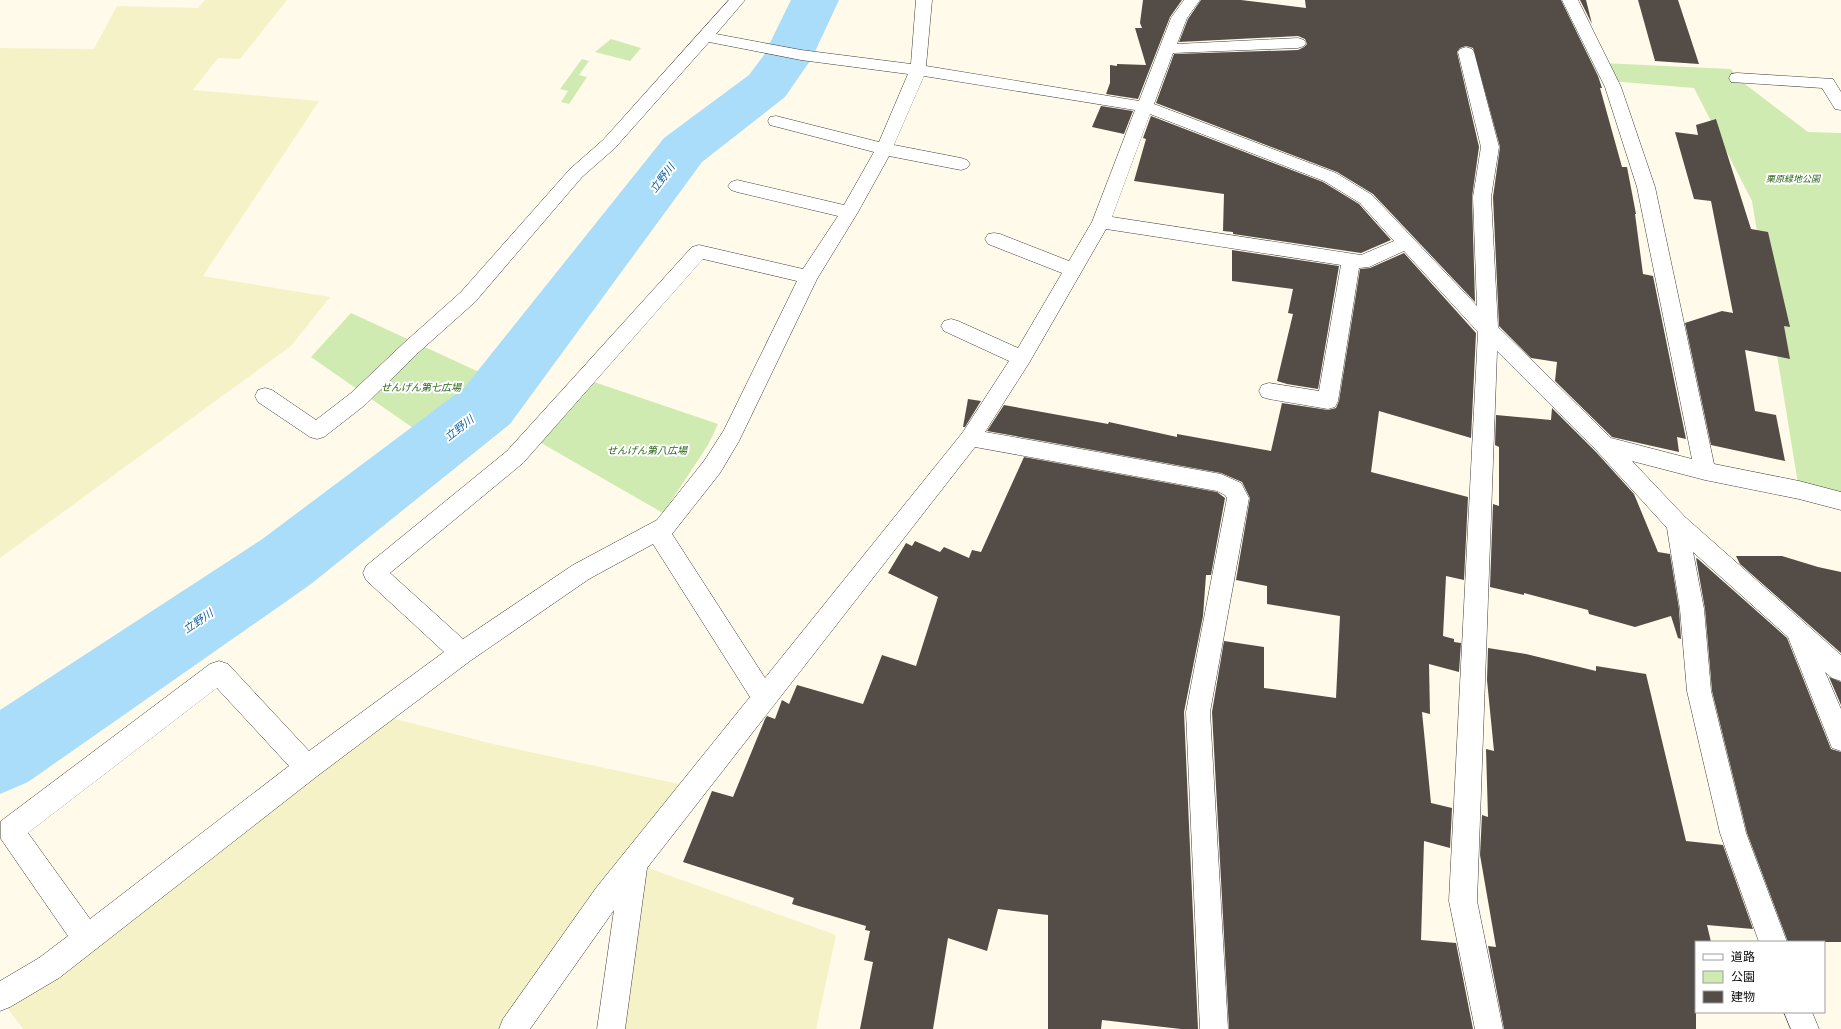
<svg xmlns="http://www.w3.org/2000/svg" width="1841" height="1029" font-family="Lora,'Noto Sans JP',serif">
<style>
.farmland{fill:#f6f2c8}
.green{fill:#d0ebb1}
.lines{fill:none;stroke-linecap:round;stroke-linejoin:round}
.river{fill:#aaddf9;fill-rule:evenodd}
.building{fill:#544c47}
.minor-casing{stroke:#3e3e3e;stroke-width:1}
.minor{fill:#fff;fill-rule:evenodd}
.labels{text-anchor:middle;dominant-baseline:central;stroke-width:4;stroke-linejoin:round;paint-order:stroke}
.far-park-label{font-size:9px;font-style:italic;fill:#296519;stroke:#fff}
.park-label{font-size:10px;font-style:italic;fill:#296519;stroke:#fff}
.water-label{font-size:11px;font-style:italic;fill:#0f63a2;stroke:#fff}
</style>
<rect width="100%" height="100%" fill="#fffae9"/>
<!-- farmland -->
<g class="farmland">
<polygon points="205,0 287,0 240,59 218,58 193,90 319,101 203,276 330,297 291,346 0,558 0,48 94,49 117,6 198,8"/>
<polygon points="380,715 493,744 693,787 634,863 836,935 816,1029 617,1029 634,864 513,1029 23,1029 0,998"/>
</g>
<!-- green -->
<g class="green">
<polygon points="611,39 641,48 630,61 595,52"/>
<polygon points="582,59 589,61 579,75 587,77 569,104 561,102 568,91 560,89"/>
<polygon points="1601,63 1731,69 1737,78 1808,132 1841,133 1841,501 1799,490 1752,201 1694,88 1611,81"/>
<polygon points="351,313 490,377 426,437 311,357"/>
<polygon points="591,381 718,424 708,445 663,513 536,440"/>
</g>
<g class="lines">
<!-- river -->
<polygon class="river" points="791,0 839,0 812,58 785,97 702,162 510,424 311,584 28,782 0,794 0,710 261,540 464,388 664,138 749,75 764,55"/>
</g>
<!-- building -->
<g class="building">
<polygon points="1143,0 1182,0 1170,17 1138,99 1106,94 1110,83 1110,65 1117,66 1117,64 1146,65 1135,28 1142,28 1140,23"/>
<polygon points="1201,0 1241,0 1306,8 1305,0 1561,0 1598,76 1602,88 1600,88 1622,167 1627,167 1636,214 1635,214 1643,274 1653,276 1686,439 1677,437 1679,452 1612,437 1555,381 1557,362 1531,358 1499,326 1493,197 1500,147 1473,48 1466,46 1460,48 1457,52 1479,147 1472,197 1475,302 1373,194 1337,172 1156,103 1174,54 1298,50 1304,47 1307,44 1305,39 1298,36 1179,42 1188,19"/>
<polygon points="1580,0 1586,0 1592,24"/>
<polygon points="1638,0 1678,0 1699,64 1655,61"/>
<polygon points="1101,106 1133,111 1124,134 1092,127"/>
<polygon points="1151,116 1323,182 1359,204 1391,240 1361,253 1233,234 1233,232 1223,231 1224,194 1134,181 1146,139 1143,138"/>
<polygon points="1716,119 1751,229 1768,232 1790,327 1784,326 1790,359 1745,350 1755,411 1776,415 1785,461 1711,445 1685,323 1722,311 1733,313 1711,201 1694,199 1675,132 1698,135 1696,125"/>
<polygon points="1232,250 1339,266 1318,389 1287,384 1277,381 1293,314 1288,313 1293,289 1232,281"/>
<polygon points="1404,253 1476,333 1471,438 1379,411 1371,472 1468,497 1464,580 1446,576 1443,636 1454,639 1454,642 1461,643 1459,672 1429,664 1430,714 1422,712 1431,803 1452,808 1450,848 1424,841 1421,940 1456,943 1473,1029 1229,1029 1212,712 1224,641 1264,647 1264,688 1336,698 1340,616 1267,604 1267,586 1236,580 1250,498 1242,482 1221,473 987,431 1004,405 1108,424 1109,422 1177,437 1177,434 1271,451 1282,403 1328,410 1336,408 1339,401 1360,269 1370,268"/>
<polygon points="968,399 981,401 965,427 963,427"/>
<polygon points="1552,408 1596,452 1634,494 1658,552 1670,554 1679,609 1681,639 1678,638 1671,616 1635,627 1589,614 1588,610 1524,593 1524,595 1490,587 1493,504 1499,506 1499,447 1495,445 1496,415 1551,420"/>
<polygon points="1024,457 1217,492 1225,498 1211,575 1206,575 1203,616 1184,712 1198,1029 1181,1029 1102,1020 1101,1029 1048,1029 1048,915 998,909 987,951 948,938 933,1029 860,1029 873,962 864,960 870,931 865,930 866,926 792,904 794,898 683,862 712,791 733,797 765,719 767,716 775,719 782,700 789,704 797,685 863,704 882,655 916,666 938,597 888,573 906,543 912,546 915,541 940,552 944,547 969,558 972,550 981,552"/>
<polygon points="1736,556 1782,556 1818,567 1841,572 1841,653 1740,564"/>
<polygon points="1696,558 1698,559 1787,638 1831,749 1841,752 1841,942 1788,942 1747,833 1712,691 1705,609"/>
<polygon points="1488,648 1526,654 1596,671 1596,666 1646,674 1686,841 1723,845 1753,929 1707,925 1711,942 1696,942 1696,1029 1504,1029 1488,946 1496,947 1480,855 1482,815 1488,817 1486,749 1494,751 1487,680"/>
<polygon points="1829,677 1841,682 1841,705"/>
</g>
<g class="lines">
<defs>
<g id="minor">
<path d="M729,0H745L716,34L801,50L911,64L916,0H932L926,66L1139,101L1171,18L1184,0H1200L1187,18L1177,44L1298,38L1304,40L1306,43L1304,46L1298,48L1173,53L1154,104L1336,173L1372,195L1477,306L1473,197L1481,147L1458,52L1460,49L1466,47L1472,49L1474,52L1499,147L1491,197L1498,327L1611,438L1692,459L1637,187L1605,87L1562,0H1578L1621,87L1655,187L1714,464L1799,481L1841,492V510L1799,499L1705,480L1632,461L1685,517L1841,655V681L1832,678L1825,672L1841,709V751L1832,748L1788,637L1693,552L1704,609L1711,691L1746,833L1787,942H1759L1720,833L1687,691L1680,609L1667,528L1597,451L1497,351L1477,901L1503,1029H1475L1449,901L1478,332L1404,251L1369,267L1359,268L1338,401L1335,407L1328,409L1269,399L1262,397L1259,391L1262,385L1269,383L1319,391L1341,265L1106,229L1029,363L985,432L1221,474L1241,483L1249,498L1210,712L1228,1029H1200L1186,712L1227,498L1225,495L1217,491L975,447L647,868L625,1029H597L614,910L530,1029H499L503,1019L596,888L750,697L653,544L589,579L470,661L316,777L59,978L10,1007L0,1011V981L39,958L68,936L1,839V821L210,664L219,661L228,664L309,751L444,652L366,580L363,573L366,566L507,451L692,247L699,245L803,269L838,216L737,192L731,190L728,186L731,182L737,180L844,205L874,152L770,125L768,121L770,117L776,116L879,142L908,74L801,60L709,42L615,148L582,177L475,302L419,352L365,405L324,437L317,439L310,437L258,402L255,396L258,390L265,388L272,390L316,420L351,393L405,342L461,292L570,169L603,140ZM924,76L1135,110L1092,222L1069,261L1000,234L994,233L988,234L985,239L988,244L1062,273L1018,348L958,321L951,319L944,321L941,326L944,331L1009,361L963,432L765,678L672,534L720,473L739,441L817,279L858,212L889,156L961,170L967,168L970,164L967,160L961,158L894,145ZM1150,114L1324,181L1360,203L1394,241L1361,255L1112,217ZM703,259L797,281L724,430L704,461L657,520L573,565L463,639L390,573L523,463ZM217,688L289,766L90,919L28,833Z"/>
<polygon points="1737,73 1833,79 1841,92 1841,110 1835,109 1822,88 1731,82 1729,78 1731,74"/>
<polygon points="1784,1012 1812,1012 1819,1029 1791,1029"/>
</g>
</defs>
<!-- minor casing -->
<use href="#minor" class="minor-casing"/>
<!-- minor -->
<use href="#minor" class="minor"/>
</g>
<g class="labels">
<!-- far-park labels -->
<g class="far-park-label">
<text x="1793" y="178">栗原緑地公園</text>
</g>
<!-- park labels -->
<g class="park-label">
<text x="421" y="387">せんげん第七広場</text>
<text x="647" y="450">せんげん第八広場</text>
</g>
<!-- water labels -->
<g class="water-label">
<text transform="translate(662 178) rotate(-53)">立野川</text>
<text transform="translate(459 428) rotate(-38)">立野川</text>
<text transform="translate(198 621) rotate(-34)">立野川</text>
</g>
</g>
<!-- legend -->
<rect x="1695" y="941" width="130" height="72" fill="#ffffff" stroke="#9d9d9d"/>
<rect x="1703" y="954" width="20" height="6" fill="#ffffff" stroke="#9d9d9d"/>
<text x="1731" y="961" font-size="12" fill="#0b0b0b">道路</text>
<rect x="1703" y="971" width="20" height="12" fill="#d0ebb1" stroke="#9d9d9d"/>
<text x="1731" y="981" font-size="12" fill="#0b0b0b">公園</text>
<rect x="1703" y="991" width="20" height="12" fill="#544c47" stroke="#9d9d9d"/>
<text x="1731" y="1001" font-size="12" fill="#0b0b0b">建物</text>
</svg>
